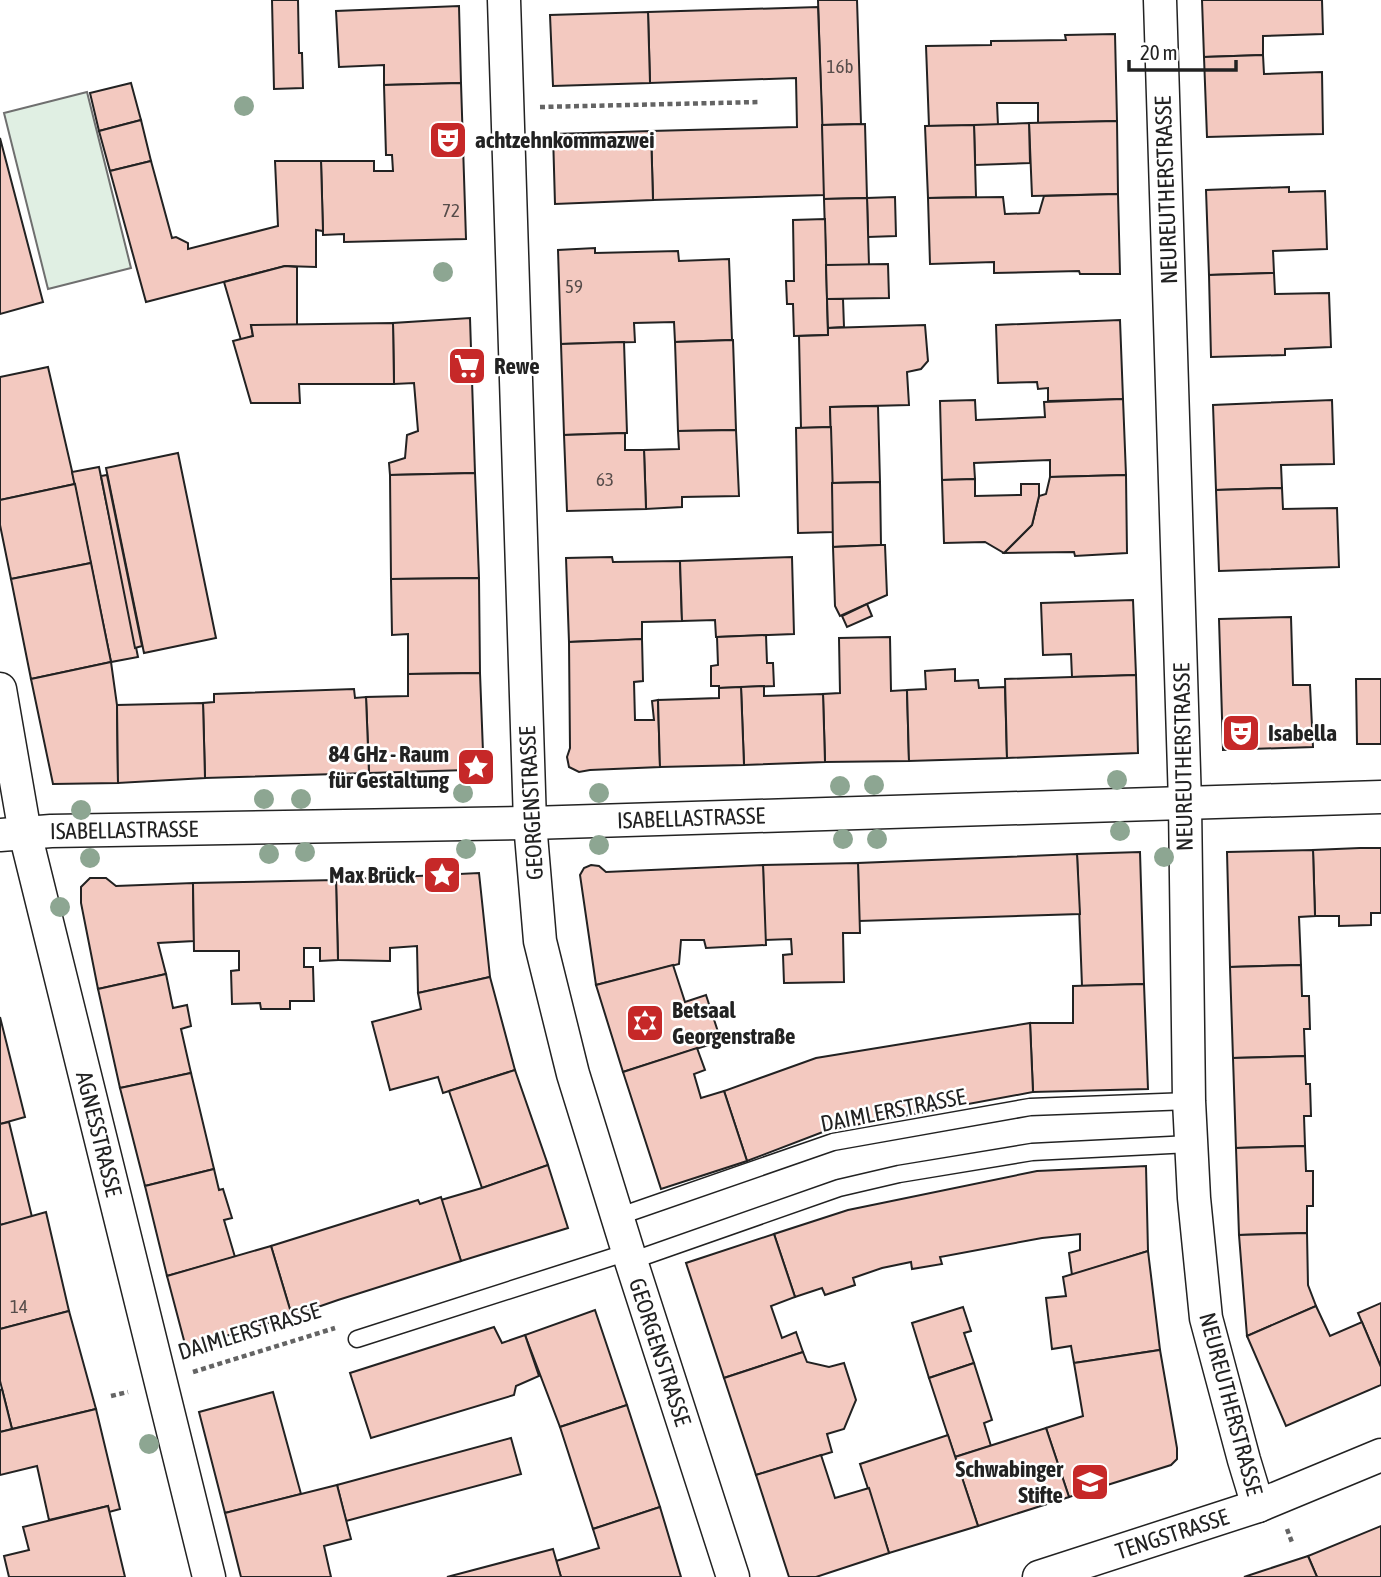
<svg xmlns="http://www.w3.org/2000/svg" width="1381" height="1577" font-family="'Asap Condensed',sans-serif">
<style>
.green{fill:#e0efe3;stroke:#6f6f6f;stroke-width:2}
.building{fill:#f3c9c0;stroke:#222;stroke-width:2}
.lines{fill:none;stroke-linecap:round;stroke-linejoin:round}
.lane-casing{stroke:#222;stroke-width:19}
.street-casing{stroke:#222;stroke-width:35}
.path{stroke:#646464;stroke-width:4.5;stroke-dasharray:5 3.5;stroke-linecap:butt}
.lane{stroke:#fff;stroke-width:16}
.street{stroke:#fff;stroke-width:32}
.tree{fill:#8da692}
.labels{text-anchor:middle;dominant-baseline:central;stroke-width:5;stroke-linejoin:round;paint-order:stroke}
.number-label{font-size:19px;fill:#564c4a}
.poi-label{font-size:23px;font-weight:bold;fill:#222;stroke:#fff;text-anchor:start}
.street-label{font-size:23px;fill:#222;stroke:#fff}
</style>
<rect width="100%" height="100%" fill="#fff"/>
<!-- green -->
<polygon class="green" points="87,92 131,268 48,289 4,113"/>
<!-- building -->
<g class="building">
<polygon points="272,0 298,0 299,53 302,53 303,88 274,89"/>
<polygon points="818,0 857,0 861,124 822,125"/>
<polygon points="1202,0 1322,0 1323,34 1263,36 1263,55 1204,57"/>
<polygon points="459,6 461,83 384,85 384,65 339,67 336,11"/>
<polygon points="818,7 825,195 653,200 651,131 797,127 796,78 650,83 648,12"/>
<polygon points="648,12 650,83 553,86 550,15"/>
<polygon points="1115,34 1117,121 1038,123 1038,103 997,103 998,125 929,126 926,46 991,45 991,41 1066,40 1065,35"/>
<polygon points="1263,55 1264,74 1322,72 1323,134 1207,137 1204,57"/>
<polygon points="131,83 141,120 99,131 90,93"/>
<polygon points="461,83 466,239 344,242 344,234 323,235 321,161 374,161 374,171 393,171 392,155 386,155 384,85"/>
<polygon points="141,120 151,161 110,171 99,131"/>
<polygon points="1117,121 1118,194 1032,196 1029,123"/>
<polygon points="1029,123 1030,163 975,165 974,125"/>
<polygon points="865,124 867,198 824,199 822,125"/>
<polygon points="974,125 976,197 928,198 925,126"/>
<polygon points="651,131 653,200 555,204 553,134"/>
<polygon points="0,138 43,302 0,314"/>
<polygon points="151,161 172,238 176,237 188,243 188,249 278,226 275,161 321,161 323,231 316,230 316,267 285,266 146,302 110,171"/>
<polygon points="1289,187 1289,192 1325,191 1327,249 1273,251 1274,273 1209,275 1206,190"/>
<polygon points="1118,194 1120,274 1080,274 1079,271 994,273 994,262 930,264 928,198 1003,197 1005,214 1039,213 1044,196"/>
<polygon points="895,197 896,236 868,237 867,198"/>
<polygon points="867,198 869,265 826,265 824,199"/>
<polygon points="825,219 828,335 794,336 793,304 787,304 786,281 794,281 793,220"/>
<polygon points="595,248 595,253 678,251 679,261 729,259 732,340 675,342 674,322 634,323 635,342 561,344 558,250"/>
<polygon points="888,264 889,298 827,299 826,265"/>
<polygon points="285,266 297,267 297,325 251,325 253,336 241,340 224,282"/>
<polygon points="1274,273 1275,294 1329,293 1331,347 1285,349 1285,355 1211,357 1209,275"/>
<polygon points="827,299 843,299 844,327 828,328"/>
<polygon points="470,318 475,473 390,475 389,463 405,458 407,435 418,431 414,383 394,384 393,323"/>
<polygon points="1120,320 1123,399 1048,401 1048,388 1038,389 1037,382 998,383 996,325"/>
<polygon points="393,323 394,384 299,384 300,403 251,403 233,341 253,336 251,325"/>
<polygon points="925,325 928,361 921,369 907,372 909,405 830,407 831,427 801,428 799,336 828,335 828,328"/>
<polygon points="733,340 736,430 678,431 675,342"/>
<polygon points="624,342 627,433 564,435 561,344"/>
<polygon points="48,367 75,484 0,500 0,377"/>
<polygon points="1123,399 1126,475 1050,477 1050,460 974,463 975,479 942,480 940,401 975,400 976,420 1045,417 1044,402"/>
<polygon points="1332,400 1334,464 1281,465 1282,488 1216,490 1213,405"/>
<polygon points="878,406 880,482 832,483 830,407"/>
<polygon points="831,427 834,532 798,533 796,428"/>
<polygon points="736,430 739,496 682,497 682,507 646,509 644,450 679,449 678,431"/>
<polygon points="625,433 625,450 644,450 646,509 567,511 564,435"/>
<polygon points="178,453 216,638 144,653 106,468"/>
<polygon points="99,467 138,657 111,662 72,472"/>
<polygon points="475,473 479,578 391,579 390,475"/>
<polygon points="107,475 142,646 135,648 101,476"/>
<polygon points="1126,475 1127,553 1075,556 1074,552 1004,553 1032,525 1039,496 1046,494 1050,477"/>
<polygon points="975,479 975,496 1021,495 1021,484 1039,484 1039,496 1032,525 1004,553 985,542 944,543 942,480"/>
<polygon points="880,482 881,545 833,547 832,483"/>
<polygon points="75,484 91,563 11,579 0,525 0,500"/>
<polygon points="1282,488 1283,509 1337,508 1339,567 1219,571 1216,490"/>
<polygon points="881,545 885,545 887,595 840,616 835,606 833,547"/>
<polygon points="612,557 613,562 680,561 682,621 642,622 642,639 569,642 566,558"/>
<polygon points="792,557 794,634 717,637 716,637 715,620 682,621 680,561"/>
<polygon points="91,563 111,662 31,679 11,579"/>
<polygon points="479,578 480,673 408,674 408,634 392,635 391,579"/>
<polygon points="1133,600 1136,675 1072,677 1071,654 1043,655 1041,603"/>
<polygon points="867,604 872,616 847,627 842,616"/>
<polygon points="1291,617 1293,685 1310,685 1313,747 1223,750 1219,619"/>
<polygon points="766,635 767,663 773,663 774,686 719,688 719,686 711,686 711,666 718,665 717,637"/>
<polygon points="890,637 891,691 907,690 909,761 825,762 823,694 840,693 839,638"/>
<polygon points="642,639 643,681 634,682 635,720 654,720 652,701 658,700 660,767 590,770 579,772 569,767 567,757 570,748 569,642"/>
<polygon points="111,662 117,705 118,783 53,784 31,679"/>
<polygon points="955,669 955,681 978,680 979,688 1005,687 1007,758 909,761 907,690 926,689 925,671"/>
<polygon points="480,673 483,752 486,757 486,766 479,773 471,774 467,770 369,773 366,697 408,696 408,674"/>
<polygon points="1136,675 1138,753 1007,758 1005,679"/>
<polygon points="1356,679 1381,679 1381,744 1357,744"/>
<polygon points="764,686 764,696 823,694 825,762 744,765 741,687"/>
<polygon points="741,687 744,765 660,767 658,700 719,698 719,688"/>
<polygon points="354,689 355,698 366,697 369,773 205,778 203,703 214,702 214,694"/>
<polygon points="203,703 205,778 118,783 117,705"/>
<polygon points="1360,848 1381,848 1381,913 1371,913 1371,925 1339,926 1339,916 1315,916 1313,850"/>
<polygon points="1313,850 1315,916 1299,917 1301,965 1230,967 1227,852"/>
<polygon points="1140,852 1144,984 1082,986 1077,854"/>
<polygon points="1077,854 1080,914 859,921 858,863"/>
<polygon points="858,863 860,933 843,933 844,982 784,983 783,955 792,954 791,939 765,940 763,865"/>
<polygon points="591,865 599,866 606,872 763,865 766,945 706,948 704,940 681,940 679,964 596,985 580,875 584,868"/>
<polygon points="479,873 490,977 418,993 417,946 390,948 390,961 338,960 336,880"/>
<polygon points="90,878 106,878 116,886 193,883 194,941 158,943 166,974 98,989 81,903 81,887"/>
<polygon points="336,880 338,960 320,961 320,948 304,948 304,967 313,967 314,1001 290,1001 290,1009 261,1009 260,1003 232,1004 231,971 239,970 239,951 194,951 193,883"/>
<polygon points="673,965 685,1002 706,995 721,1041 623,1072 596,985"/>
<polygon points="1301,965 1302,996 1309,996 1310,1029 1304,1029 1305,1056 1233,1058 1230,967"/>
<polygon points="166,974 173,1008 187,1005 191,1026 181,1029 191,1073 120,1088 98,989"/>
<polygon points="490,977 515,1070 443,1093 438,1077 390,1090 372,1022 421,1009 418,993"/>
<polygon points="1144,984 1148,1089 1033,1092 1030,1023 1073,1023 1073,986"/>
<polygon points="0,1017 25,1117 0,1124"/>
<polygon points="1030,1023 1033,1092 828,1130 747,1161 724,1091 816,1058"/>
<polygon points="697,1048 705,1070 694,1074 701,1098 724,1091 747,1161 661,1189 623,1072"/>
<polygon points="1305,1056 1306,1084 1310,1084 1311,1116 1304,1116 1305,1146 1236,1148 1233,1058"/>
<polygon points="515,1070 548,1165 482,1188 449,1091"/>
<polygon points="191,1073 214,1169 145,1186 120,1088"/>
<polygon points="9,1122 32,1217 0,1225 0,1124"/>
<polygon points="1305,1146 1306,1171 1313,1171 1313,1206 1307,1206 1307,1233 1239,1235 1236,1148"/>
<polygon points="548,1165 568,1228 461,1261 441,1200 482,1188"/>
<polygon points="1146,1166 1148,1251 1072,1275 1069,1253 1080,1250 1080,1234 1042,1238 940,1257 942,1264 912,1269 911,1262 882,1268 853,1278 855,1285 825,1295 822,1288 795,1297 774,1234 848,1210 1037,1171"/>
<polygon points="214,1169 219,1190 223,1189 232,1218 224,1220 235,1257 167,1276 145,1186"/>
<polygon points="441,1197 461,1261 338,1300 292,1316 271,1246 418,1200 420,1204"/>
<polygon points="46,1212 69,1311 0,1329 0,1225"/>
<polygon points="1307,1233 1308,1285 1316,1306 1247,1336 1239,1235"/>
<polygon points="774,1234 795,1297 771,1306 782,1338 796,1332 803,1352 724,1378 686,1263"/>
<polygon points="271,1246 292,1316 186,1348 167,1276"/>
<polygon points="1148,1251 1160,1350 1074,1363 1071,1346 1052,1349 1046,1298 1066,1296 1063,1277"/>
<polygon points="1381,1303 1381,1367 1358,1313"/>
<polygon points="1316,1306 1330,1336 1362,1322 1381,1367 1381,1385 1286,1426 1247,1336"/>
<polygon points="963,1307 971,1331 964,1333 974,1363 929,1378 912,1323"/>
<polygon points="595,1310 627,1405 560,1427 525,1335"/>
<polygon points="69,1311 96,1409 12,1429 0,1381 0,1329"/>
<polygon points="494,1327 502,1343 525,1335 539,1376 516,1386 514,1395 371,1438 350,1373"/>
<polygon points="1160,1350 1177,1448 1177,1459 1171,1465 1069,1497 1046,1428 1083,1416 1074,1363"/>
<polygon points="803,1352 807,1362 829,1367 844,1363 856,1400 844,1429 827,1434 832,1452 756,1475 724,1378"/>
<polygon points="974,1363 992,1420 984,1423 991,1446 955,1457 929,1378"/>
<polygon points="2,1389 12,1429 0,1432 0,1390"/>
<polygon points="273,1392 301,1494 225,1513 199,1412"/>
<polygon points="627,1405 660,1507 593,1529 560,1427"/>
<polygon points="96,1409 120,1509 109,1512 108,1506 49,1520 37,1466 0,1475 0,1432"/>
<polygon points="1046,1428 1069,1497 978,1526 955,1457"/>
<polygon points="948,1435 978,1526 889,1553 860,1464"/>
<polygon points="511,1438 521,1474 346,1521 337,1485"/>
<polygon points="821,1455 835,1498 869,1488 889,1553 816,1577 789,1577 756,1475"/>
<polygon points="337,1485 351,1539 324,1546 331,1577 241,1577 225,1513"/>
<polygon points="108,1506 125,1577 9,1577 4,1556 29,1550 23,1527"/>
<polygon points="660,1507 681,1577 561,1577 556,1561 599,1548 593,1529"/>
<polygon points="1381,1526 1381,1577 1317,1577 1308,1556"/>
<polygon points="553,1549 561,1577 447,1577"/>
<polygon points="1308,1556 1317,1577 1244,1577 1259,1572"/>
</g>
<g class="lines">
<defs>
<g id="lane">
<polyline points="617,1217 833,1142 1030,1107 1189,1101"/>
<polyline points="631,1261 839,1188 899,1174 1032,1152 1190,1144"/>
<polyline points="357,1339 628,1252"/>
</g>
<g id="street">
<polyline points="504,0 530,823 540,941 573,1074 631,1261 733,1577"/>
<polyline points="1160,0 1185,803 1189,1101 1194,1198 1206,1318 1244,1460 1258,1506"/>
<polyline points="0,689 25,833 209,1577"/>
<polyline points="0,835 51,831 530,823 1381,797"/>
<polyline points="1039,1577 1258,1506 1381,1455"/>
</g>
</defs>
<!-- lane casing -->
<use href="#lane" class="lane-casing"/>
<!-- street casing -->
<use href="#street" class="street-casing"/>
<!-- path -->
<g class="path">
<polyline points="540,107 760,102"/>
<polyline points="193,1372 335,1328"/>
<polyline points="111,1396 128,1392"/>
<polyline points="1287,1529 1293,1545"/>
</g>
<!-- lane -->
<use href="#lane" class="lane"/>
<!-- street -->
<use href="#street" class="street"/>
</g>
<!-- trees -->
<g class="tree">
<circle cx="244" cy="106" r="10"/>
<circle cx="443" cy="272" r="10"/>
<circle cx="1117" cy="780" r="10"/>
<circle cx="874" cy="785" r="10"/>
<circle cx="840" cy="786" r="10"/>
<circle cx="463" cy="793" r="10"/>
<circle cx="599" cy="793" r="10"/>
<circle cx="264" cy="799" r="10"/>
<circle cx="301" cy="799" r="10"/>
<circle cx="81" cy="810" r="10"/>
<circle cx="1120" cy="831" r="10"/>
<circle cx="843" cy="839" r="10"/>
<circle cx="877" cy="839" r="10"/>
<circle cx="599" cy="845" r="10"/>
<circle cx="466" cy="849" r="10"/>
<circle cx="305" cy="852" r="10"/>
<circle cx="269" cy="854" r="10"/>
<circle cx="1164" cy="857" r="10"/>
<circle cx="90" cy="858" r="10"/>
<circle cx="60" cy="907" r="10"/>
<circle cx="149" cy="1444" r="10"/>
</g>
<!-- icons -->
<defs>
<symbol id="theatre-square" viewBox="-11 -11 22 22"><rect x="-9" y="-9" width="18" height="18" rx="4" fill="#c62828" stroke="#fff"/><path d="M-5-5.5Q0-4 5-5.5V0Q5 5 0 6Q-5 5-5 0ZM-3.3-2.5H-1v1.5H-3.3ZM1-2.5H3.3v1.5H1ZM-2.8 1Q0 5.5 2.8 1Z" fill="#fff"/></symbol>
<symbol id="supermarket-square" viewBox="-11 -11 22 22"><rect x="-9" y="-9" width="18" height="18" rx="4" fill="#c62828" stroke="#fff"/><path d="M-6-5.5h2.5l.6 2H6L4.5 2H-2.5L-4.4-4H-6ZM-1.5 3.2a1.3 1.3 0 1 0 .1 0ZM3 3.2a1.3 1.3 0 1 0 .1 0Z" fill="#fff"/></symbol>
<symbol id="sight-square" viewBox="-11 -11 22 22"><rect x="-9" y="-9" width="18" height="18" rx="4" fill="#c62828" stroke="#fff"/><path d="M0-6L1.8-2.2L6-1.7L2.9 1.2L3.7 5.4L0 3.3L-3.7 5.4L-2.9 1.2L-6-1.7L-1.8-2.2Z" fill="#fff"/></symbol>
<symbol id="synagogue-square" viewBox="-11 -11 22 22"><rect x="-9" y="-9" width="18" height="18" rx="4" fill="#c62828" stroke="#fff"/><path d="M0-6.5L5.6 3.2H-5.6ZM0 6.5L5.6-3.2H-5.6Z" fill="#fff"/></symbol>
<symbol id="school-square" viewBox="-11 -11 22 22"><rect x="-9" y="-9" width="18" height="18" rx="4" fill="#c62828" stroke="#fff"/><path d="M0-5L7-2L0 1L-7-2ZM-4 1L0 2.5L4 1V4Q0 6-4 4Z" fill="#fff"/></symbol>
</defs>
<g fill-rule="evenodd">
<use href="#theatre-square" x="426" y="118" width="44" height="44"/>
<use href="#supermarket-square" x="445" y="344" width="44" height="44"/>
<use href="#theatre-square" x="1219" y="711" width="44" height="44"/>
<use href="#sight-square" x="454" y="745" width="44" height="44"/>
<use href="#sight-square" x="420" y="853" width="44" height="44"/>
<use href="#synagogue-square" x="623" y="1001" width="44" height="44"/>
<use href="#school-square" x="1068" y="1460" width="44" height="44"/>
</g>
<g class="labels">
<!-- number labels -->
<g class="number-label">
<text x="840" y="66">16b</text>
<text x="451" y="210">72</text>
<text x="574" y="286">59</text>
<text x="605" y="479">63</text>
<text x="19" y="1306">14</text>
</g>
<!-- poi labels -->
<g class="poi-label">
<text x="475" y="140">achtzehnkommazwei</text>
<text x="494" y="366">Rewe</text>
<text x="1268" y="733">Isabella</text>
<text x="449" y="754" text-anchor="end">84 GHz - Raum<tspan x="449" dy="26">für Gestaltung</tspan></text>
<text x="415" y="875" text-anchor="end">Max Brück</text>
<text x="672" y="1010">Betsaal<tspan x="672" dy="26">Georgenstraße</tspan></text>
<text x="1063" y="1469" text-anchor="end">Schwabinger<tspan x="1063" dy="26">Stifte</tspan></text>
</g>
<!-- street labels -->
<g class="street-label">
<text transform="translate(1166 190) rotate(-92)">NEUREUTHERSTRASSE</text>
<text transform="translate(1183 757) rotate(-91)">NEUREUTHERSTRASSE</text>
<text transform="translate(531 803) rotate(-93)">GEORGENSTRASSE</text>
<text transform="translate(691 818) rotate(-2)">ISABELLASTRASSE</text>
<text transform="translate(124 830) rotate(-1)">ISABELLASTRASSE</text>
<text transform="translate(893 1110) rotate(-11)">DAIMLERSTRASSE</text>
<text transform="translate(99 1134) rotate(76)">AGNESSTRASSE</text>
<text transform="translate(249 1331) rotate(-17)">DAIMLERSTRASSE</text>
<text transform="translate(660 1352) rotate(72)">GEORGENSTRASSE</text>
<text transform="translate(1231 1404) rotate(75)">NEUREUTHERSTRASSE</text>
<text transform="translate(1172 1534) rotate(-18)">TENGSTRASSE</text>
</g>
</g>
<!-- scale -->
<path d="M1129 60v10h107v-10" fill="none" stroke="#222222" stroke-width="3.5"/>
<text x="1140" y="60" font-size="21" fill="#222222" stroke="#ffffff" stroke-width="5" paint-order="stroke">20 m</text>
</svg>
